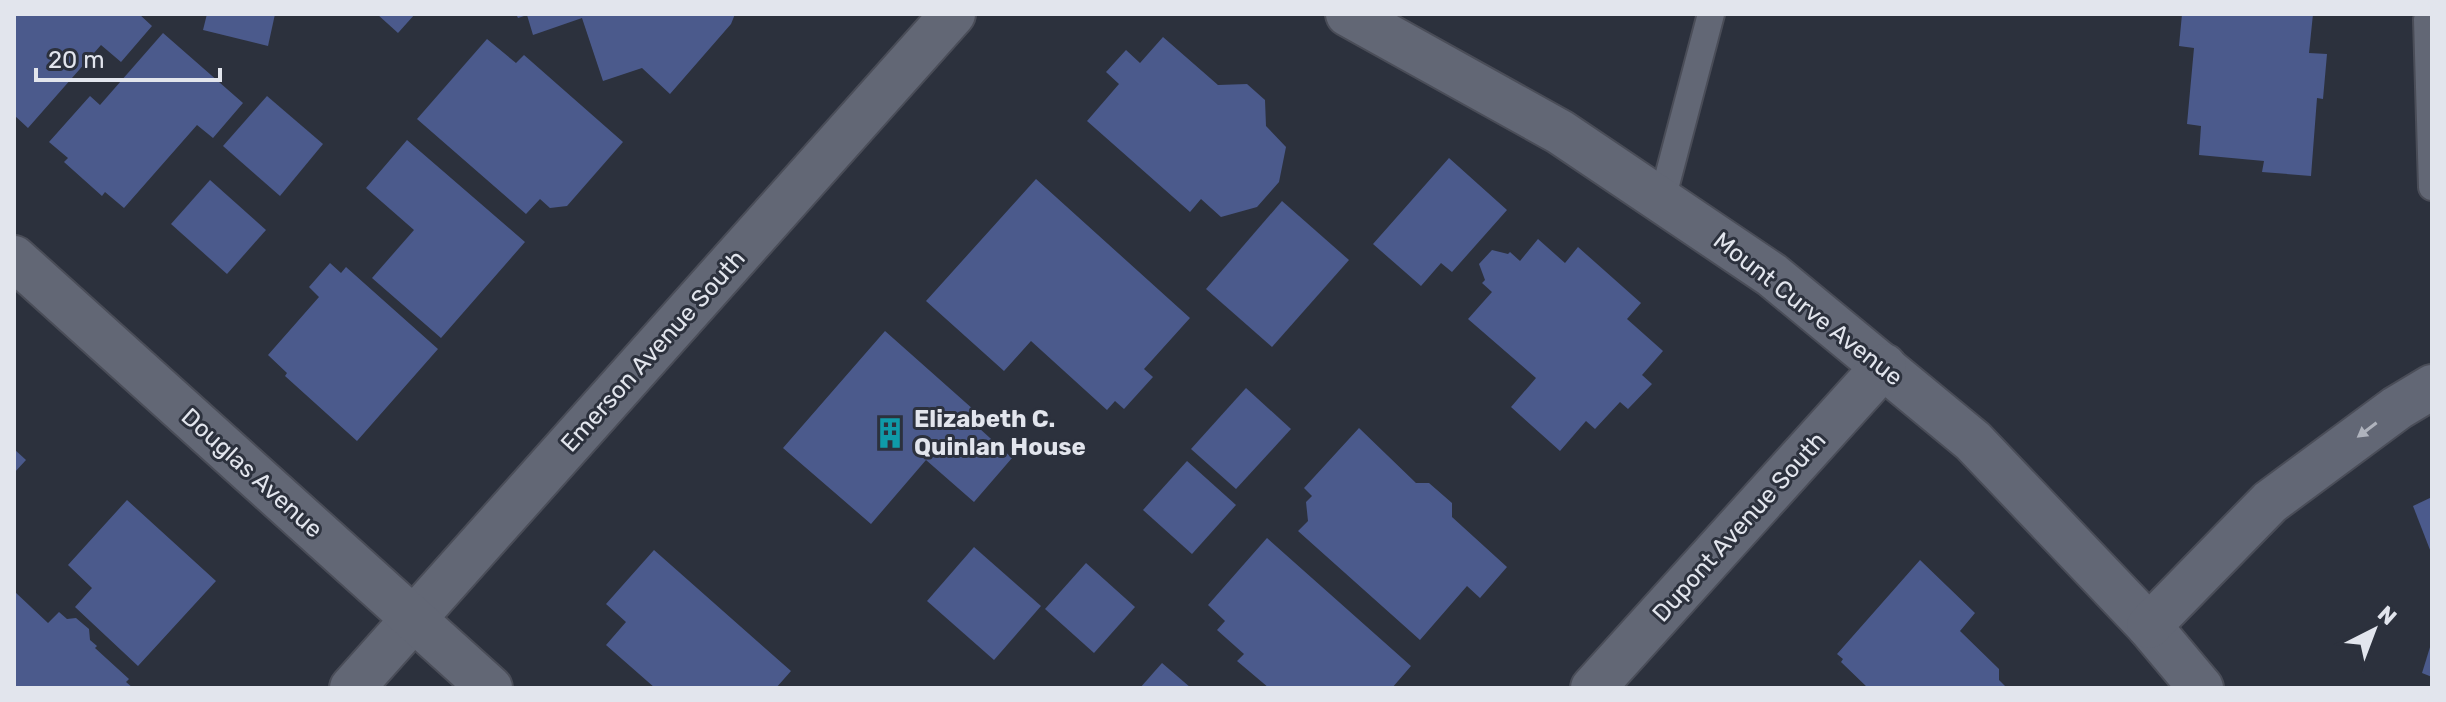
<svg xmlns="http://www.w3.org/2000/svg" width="2446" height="702" font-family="Rubik,sans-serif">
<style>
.building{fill:#4b5a8c}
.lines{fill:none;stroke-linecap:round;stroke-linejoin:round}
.service-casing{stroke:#4a4d58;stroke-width:30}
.minor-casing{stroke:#4a4d58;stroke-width:48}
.tertiary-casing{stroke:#4a4d58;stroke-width:48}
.service{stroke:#626775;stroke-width:26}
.minor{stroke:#626775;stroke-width:44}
.tertiary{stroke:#626775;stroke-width:44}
.oneway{fill:#afb3bd}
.labels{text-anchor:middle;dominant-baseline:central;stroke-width:6;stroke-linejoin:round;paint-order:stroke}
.street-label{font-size:24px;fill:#e2e5ed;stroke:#2c313d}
.poi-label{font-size:24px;font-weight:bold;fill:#e2e5ed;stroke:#2c313d;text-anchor:start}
</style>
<rect width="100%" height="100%" fill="#2c313d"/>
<!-- building -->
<g class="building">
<polygon points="15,14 139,14 152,26 121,62 101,45 28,128 14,115"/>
<polygon points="207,14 275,14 268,46 203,30"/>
<polygon points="377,14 415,14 398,33"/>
<polygon points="516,14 735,14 731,24 670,94 642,68 603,81 582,18 533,35 527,15 518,18"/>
<polygon points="2182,14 2313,14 2309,53 2327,54 2323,99 2317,98 2311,176 2262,172 2264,161 2199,155 2201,126 2187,124 2194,48 2179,46"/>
<polygon points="163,33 243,103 213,138 197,125 124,208 105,192 102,196 64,162 68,158 49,142 90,96 100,105"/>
<polygon points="1163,37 1218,85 1247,84 1265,100 1266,126 1286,147 1279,182 1257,207 1221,217 1201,199 1190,212 1087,121 1119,84 1106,72 1126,50 1140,63"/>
<polygon points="487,39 516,63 524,55 623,142 567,206 550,208 540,199 526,214 417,119"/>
<polygon points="267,96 323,144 280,196 223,146"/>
<polygon points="407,140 525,242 441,338 372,278 414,230 366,188"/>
<polygon points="1449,158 1507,210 1452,272 1441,263 1421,286 1373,244"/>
<polygon points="1036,179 1190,318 1144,369 1153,377 1124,409 1115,401 1107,410 1031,341 1004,371 926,301"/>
<polygon points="210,180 266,230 227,274 171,224"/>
<polygon points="1282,201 1349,260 1272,347 1206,289"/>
<polygon points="1538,239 1565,263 1578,247 1641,303 1627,319 1663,351 1642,375 1652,384 1628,409 1620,402 1595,429 1586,421 1560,451 1511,407 1536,378 1468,319 1492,292 1482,283 1485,280 1479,264 1492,250 1508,254 1510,252 1520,261"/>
<polygon points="330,263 341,273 346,267 438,349 357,441 285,376 287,373 268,355 319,297 309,287"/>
<polygon points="885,331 974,410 968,418 1012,458 974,502 926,460 871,524 783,448"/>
<polygon points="1246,388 1291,429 1236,489 1191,449"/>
<polygon points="1359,428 1416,483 1429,483 1452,503 1452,517 1507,567 1480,598 1467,586 1420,640 1298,531 1308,521 1306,502 1312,496 1304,488"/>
<polygon points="14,449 26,460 14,473"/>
<polygon points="1187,461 1236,505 1192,554 1143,510"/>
<polygon points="2432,497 2432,555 2413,506"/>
<polygon points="127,500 216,581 138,666 75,607 92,588 68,565"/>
<polygon points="1267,538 1411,666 1392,688 1269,688 1237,661 1244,654 1217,630 1225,621 1208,605"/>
<polygon points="974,547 1041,606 994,660 927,601"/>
<polygon points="654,550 791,671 776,688 655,688 606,645 626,622 606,604"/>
<polygon points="1920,560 1975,613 1960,631 1999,669 1999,680 2007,688 1868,688 1841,662 1843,659 1837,654"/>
<polygon points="1086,563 1135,607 1094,653 1045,609"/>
<polygon points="14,591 48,623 59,612 67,619 76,618 89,629 90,640 97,646 95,648 129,679 126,682 133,688 14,688"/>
<polygon points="2431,644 2432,645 2432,677 2422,673"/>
<polygon points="1162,663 1191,688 1140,688"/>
</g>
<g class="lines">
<defs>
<g id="service">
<polyline points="2427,20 2432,187"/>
<polyline points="1662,200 1711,14"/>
</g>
<g id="minor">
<polyline points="1348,14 1560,132 1772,275 1973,441 2149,626 2201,688"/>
<polyline points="2149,626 2270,502 2397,408 2432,387"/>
<polyline points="352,688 953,14"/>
<polyline points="1593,688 1884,366"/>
</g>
<polyline id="tertiary" points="14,258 490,688"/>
</defs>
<!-- service casing -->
<use href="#service" class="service-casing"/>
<!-- minor casing -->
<use href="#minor" class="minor-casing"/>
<!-- tertiary casing -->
<use href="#tertiary" class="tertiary-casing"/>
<!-- service -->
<use href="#service" class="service"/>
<!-- minor -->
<use href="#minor" class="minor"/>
<!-- tertiary -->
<use href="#tertiary" class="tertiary"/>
</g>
<!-- one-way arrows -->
<defs><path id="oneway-solid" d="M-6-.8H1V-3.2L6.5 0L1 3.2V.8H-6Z" transform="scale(2)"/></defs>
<use class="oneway" href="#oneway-solid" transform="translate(2367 430) rotate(143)"/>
<!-- icons -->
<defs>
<symbol id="building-bare" viewBox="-9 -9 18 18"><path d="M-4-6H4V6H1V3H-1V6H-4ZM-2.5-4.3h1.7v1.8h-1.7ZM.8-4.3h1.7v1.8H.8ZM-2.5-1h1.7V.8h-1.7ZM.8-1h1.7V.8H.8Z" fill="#0f9aa8" stroke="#2c313d" stroke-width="2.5" paint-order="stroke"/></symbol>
</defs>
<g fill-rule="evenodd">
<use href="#building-bare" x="868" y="411" width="44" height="44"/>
</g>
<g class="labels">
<!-- street labels -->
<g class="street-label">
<text transform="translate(1808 309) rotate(38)">Mount Curve Avenue</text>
<text transform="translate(653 351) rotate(-48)">Emerson Avenue South</text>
<text transform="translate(252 473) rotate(42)">Douglas Avenue</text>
<text transform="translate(1739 527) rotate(-48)">Dupont Avenue South</text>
</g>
<!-- poi labels -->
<g class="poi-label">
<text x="914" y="419">Elizabeth C.<tspan x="914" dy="28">Quinlan House</tspan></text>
</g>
</g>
<!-- border -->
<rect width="2446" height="702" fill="none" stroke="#e2e5ed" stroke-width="32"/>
<!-- north arrow -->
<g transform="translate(2374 630) rotate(42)" stroke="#2c313d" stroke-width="6" paint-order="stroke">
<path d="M0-6L14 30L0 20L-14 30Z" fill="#e2e5ed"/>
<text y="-12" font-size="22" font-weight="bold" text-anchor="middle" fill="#e2e5ed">N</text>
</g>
<!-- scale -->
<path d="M36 68v12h184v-12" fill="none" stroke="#e2e5ed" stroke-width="4"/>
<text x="48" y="68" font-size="24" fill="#e2e5ed" stroke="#2c313d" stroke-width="6" paint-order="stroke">20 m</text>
</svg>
